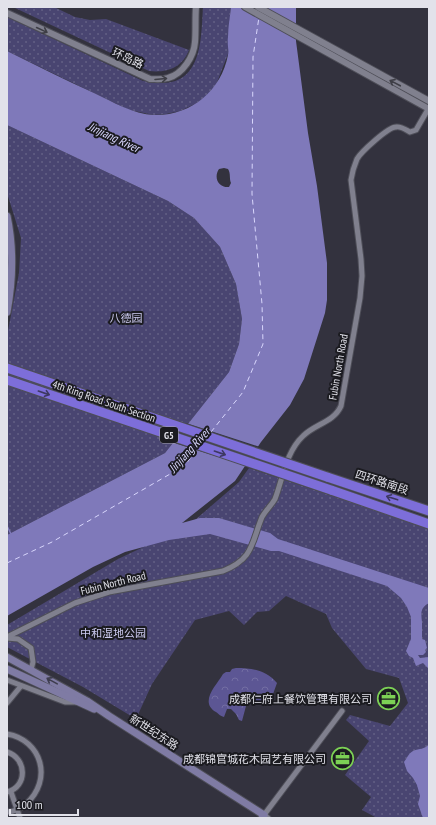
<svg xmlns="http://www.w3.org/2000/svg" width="436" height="825" font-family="'PT Sans Narrow','Noto Sans SC',sans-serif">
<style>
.grass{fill:url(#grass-dots)}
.forest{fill:url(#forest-crowns)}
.water{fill:#7f79ba;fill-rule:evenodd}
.pier{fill:#33323e}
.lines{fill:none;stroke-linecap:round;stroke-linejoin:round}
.stream{stroke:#7f79ba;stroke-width:1.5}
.ferry{stroke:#d8d6fc;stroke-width:1;stroke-dasharray:5 4;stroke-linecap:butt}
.minor-casing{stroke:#4e4e58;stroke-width:7}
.tertiary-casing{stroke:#4e4e58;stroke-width:8}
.secondary-casing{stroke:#4e4e58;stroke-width:9}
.motorway-casing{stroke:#4e4e58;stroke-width:11}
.minor{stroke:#80808e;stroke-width:5}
.tertiary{stroke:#80808e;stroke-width:6}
.secondary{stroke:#7f7ba4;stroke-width:7}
.motorway{stroke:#7d6ed9;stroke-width:9}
.motorway-bridge-casing{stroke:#4e4e58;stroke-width:11;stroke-linecap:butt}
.motorway-bridge{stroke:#7d6ed9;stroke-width:9}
.oneway{stroke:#3e3e46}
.oneway2{stroke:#3d3861}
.oneway3{stroke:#3e3d4e}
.labels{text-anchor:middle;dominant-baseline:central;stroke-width:4;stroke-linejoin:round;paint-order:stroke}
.shield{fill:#1b1b20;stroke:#a6a6ad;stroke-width:1}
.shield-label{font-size:10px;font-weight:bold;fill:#e2e2ea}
.street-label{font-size:11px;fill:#e2e2ea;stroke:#1b1b20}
.park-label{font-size:11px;fill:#cccaef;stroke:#1b1b20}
.poi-label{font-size:11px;fill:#e2e2ea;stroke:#1b1b20;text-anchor:end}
.water-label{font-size:12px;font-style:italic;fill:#d8d6fc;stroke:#1b1b20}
</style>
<defs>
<pattern id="grass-dots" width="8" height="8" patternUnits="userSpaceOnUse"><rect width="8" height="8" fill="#494571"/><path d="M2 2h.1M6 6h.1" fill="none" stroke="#636085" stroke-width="1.8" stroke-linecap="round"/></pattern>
<pattern id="forest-crowns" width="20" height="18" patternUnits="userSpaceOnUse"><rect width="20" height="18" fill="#5c5694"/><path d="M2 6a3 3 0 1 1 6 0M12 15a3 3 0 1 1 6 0" fill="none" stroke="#736ea3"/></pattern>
</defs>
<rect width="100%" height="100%" fill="#33323e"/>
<!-- grass -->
<g class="grass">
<path d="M13,7H54L75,17L90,20L106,19L189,50C182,68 167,73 149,71Z"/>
<path d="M203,7H231L228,38V54L216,85L206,97L195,104L180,111L166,114L154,115L129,110L7,51V17L143,81C149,81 156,83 162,83C203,83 201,36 203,7Z"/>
<polygon points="7,125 168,201 194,218 220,247 236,284 242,319 239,344 229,372 165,453 7,535 7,336 19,273 21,238 7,193"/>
<polygon points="249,468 429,528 429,818 377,818 362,810 371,797 345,775 369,741 346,720 350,715 390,726 408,703 399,678 366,669 332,628 326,614 286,596 269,611 257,612 244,625 229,611 195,620 152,684 136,719 83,687 7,647 7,625 118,559 188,526 239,482"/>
</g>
<!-- forest -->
<path class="forest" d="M236,668C252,668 266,670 277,683L273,694L271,697L265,698L260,703H250L246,706L242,721L239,720L236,714L231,709H227L224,717C220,716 219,714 216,712C199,702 216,686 223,674L226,672H230L232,669Z"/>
<!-- water -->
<g class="water">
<path d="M231,7H296V41L308,133L317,186L327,263V300L325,313L304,379L290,405L261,442L235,481L182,523L200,518H219L270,533L278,539L429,588V603C420,608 421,613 422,622C422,628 422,634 422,639L425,640L427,648L425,650L426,652L423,655H418L420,658L429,657V669L423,663L416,666L413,658L409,656L406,651L411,639V617L407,607L401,598L387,586L279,551H271L210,534L169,540L125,552L93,567L7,616V535L165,453L229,372L239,344L242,319L236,284L220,247L194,218L168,201L7,125V51C36,65 65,80 94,93C113,102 133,114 154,115C191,116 221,91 228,55C229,50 227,43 228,37C228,27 230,17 231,7ZM224,168L228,169C231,174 229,178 231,183L229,187C219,188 213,178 219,169Z"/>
<path d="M429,744V818H423L418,804L420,796L417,785L413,778L407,771L404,762C407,758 409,753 413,751C420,748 424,750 429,744Z"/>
</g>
<!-- pier -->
<polygon class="pier" points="186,423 260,447 247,466 171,442"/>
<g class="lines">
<!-- stream -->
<polyline class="stream" points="7,526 11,534"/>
<!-- ferry -->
<g class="ferry">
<polyline points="211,432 243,392 263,344 262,304 252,194 253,57 259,17"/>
<polyline points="7,563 52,542 184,466 198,449"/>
</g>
<defs>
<g id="minor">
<path d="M7,637L75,603L109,592L223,571C254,558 251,544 262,517C266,510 271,506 275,499C283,478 286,452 303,436C315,424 334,422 341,406L360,298L362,276L361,259L351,180C352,173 354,166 357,159C361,152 388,127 396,127C401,126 406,130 410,132L416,130L427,111H429"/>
<polyline points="7,638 18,639 31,648 33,662 31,670"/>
<polyline points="7,680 65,702 76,702"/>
<polyline points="7,703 21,686"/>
<path d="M7,734C42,740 53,780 26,804C21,808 14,812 7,812"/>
<path d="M7,752C27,758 28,787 7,792"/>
<polyline points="11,792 20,818"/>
<polyline points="268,818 264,815 342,711"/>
</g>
<g id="tertiary">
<polyline points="245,7 429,109"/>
<polyline points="258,7 429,101"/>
<path d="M7,13L150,79C156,79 162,80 168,78C183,74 194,56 195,42C196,30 195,18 196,7"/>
</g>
<g id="secondary">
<path d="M7,216C14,249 13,279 7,312"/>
<polyline points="7,657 87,701 109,716 264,815 262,818"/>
<polyline points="7,669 94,709"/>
</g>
<g id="motorway">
<polyline points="327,477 429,511"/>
<polyline points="331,490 429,524"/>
</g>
</defs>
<!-- minor casing -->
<use href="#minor" class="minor-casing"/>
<!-- tertiary casing -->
<use href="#tertiary" class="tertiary-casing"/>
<!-- secondary casing -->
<use href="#secondary" class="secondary-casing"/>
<!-- motorway casing -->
<use href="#motorway" class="motorway-casing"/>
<!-- minor -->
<use href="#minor" class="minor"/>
<!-- tertiary -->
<use href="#tertiary" class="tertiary"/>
<!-- secondary -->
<use href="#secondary" class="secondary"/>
<!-- motorway -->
<use href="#motorway" class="motorway"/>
<defs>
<g id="motorway-bridge">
<polyline points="7,368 327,477"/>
<polyline points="7,380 331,490"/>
</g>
</defs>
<!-- motorway-bridge casing -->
<use href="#motorway-bridge" class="motorway-bridge-casing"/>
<!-- motorway-bridge -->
<use href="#motorway-bridge" class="motorway-bridge"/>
</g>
<!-- one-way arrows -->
<defs><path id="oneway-shaft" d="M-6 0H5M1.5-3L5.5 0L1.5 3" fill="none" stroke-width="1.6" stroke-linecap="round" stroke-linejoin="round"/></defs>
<g class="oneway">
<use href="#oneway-shaft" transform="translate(42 30) rotate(25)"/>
<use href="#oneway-shaft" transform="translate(161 79) rotate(-5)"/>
<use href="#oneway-shaft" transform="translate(395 83) rotate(-152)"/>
</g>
<g class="oneway2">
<use href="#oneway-shaft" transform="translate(44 393) rotate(19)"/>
<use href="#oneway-shaft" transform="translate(220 453) rotate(19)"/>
<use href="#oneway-shaft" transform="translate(392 498) rotate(-162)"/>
</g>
<use class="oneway3" href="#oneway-shaft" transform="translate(52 681) rotate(-151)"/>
<!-- icons -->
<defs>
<symbol id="office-ring" viewBox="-11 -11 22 22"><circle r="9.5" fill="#1b1b20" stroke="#7cd155" stroke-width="1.5"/><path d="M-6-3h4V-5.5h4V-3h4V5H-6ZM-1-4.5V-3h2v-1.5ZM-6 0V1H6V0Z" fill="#7cd155"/></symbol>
</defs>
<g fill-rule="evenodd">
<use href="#office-ring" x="376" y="686" width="25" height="25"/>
<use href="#office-ring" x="330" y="746" width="25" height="25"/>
</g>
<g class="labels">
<!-- shield labels -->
<rect class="shield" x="160" y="427" width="18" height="16" rx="3"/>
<g class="shield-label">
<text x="169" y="435">G5</text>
</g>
<!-- street labels -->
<g class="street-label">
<text transform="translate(128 58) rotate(25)">环岛路</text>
<text transform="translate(338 367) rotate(-80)">Fubin North Road</text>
<text transform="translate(104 401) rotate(19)">4th Ring Road South Section</text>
<text transform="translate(382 482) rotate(18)">四环路南段</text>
<text transform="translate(113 583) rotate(-14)">Fubin North Road</text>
<text transform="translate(154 732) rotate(33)">新世纪东路</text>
</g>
<!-- park labels -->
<g class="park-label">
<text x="126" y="318">八德园</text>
<text x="113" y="633">中和湿地公园</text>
</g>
<!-- poi labels -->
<g class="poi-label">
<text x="372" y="699">成都仁府上餐饮管理有限公司</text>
<text x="326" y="759">成都锦官城花木园艺有限公司</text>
</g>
<!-- water labels -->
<g class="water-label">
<text transform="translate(114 137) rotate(25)">Jinjiang River</text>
<text transform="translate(189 450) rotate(-48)">Jinjiang River</text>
</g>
</g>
<!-- border -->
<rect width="436" height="825" fill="none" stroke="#e2e2ea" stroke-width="16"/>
<!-- scale -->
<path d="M10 809v6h68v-6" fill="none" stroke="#e2e2ea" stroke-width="2"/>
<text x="16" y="809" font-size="12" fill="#e2e2ea" stroke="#1b1b20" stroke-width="3" paint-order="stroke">100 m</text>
</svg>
